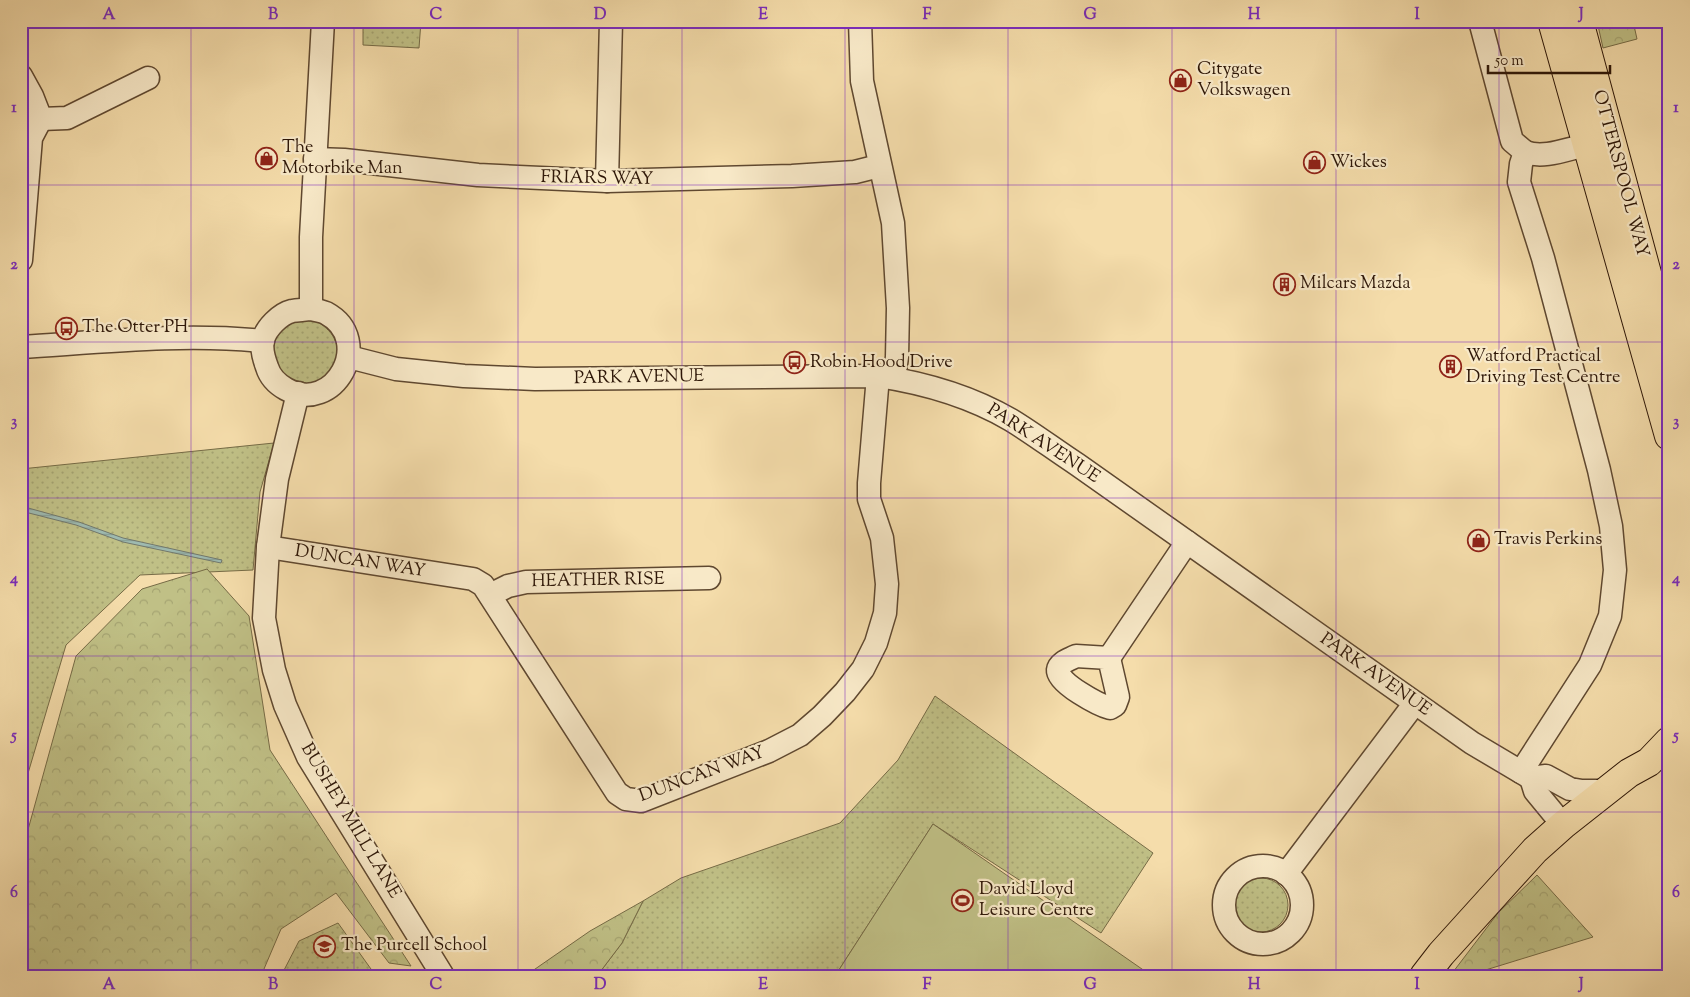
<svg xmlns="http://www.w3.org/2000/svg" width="1690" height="997" font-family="'Sorts Mill Goudy',serif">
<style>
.grass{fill:url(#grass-dots);stroke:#766b46}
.forest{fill:url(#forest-crowns);stroke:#766b46}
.pitch{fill:#c0c086;stroke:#766b46}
.water{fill:url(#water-rules);stroke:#71786c}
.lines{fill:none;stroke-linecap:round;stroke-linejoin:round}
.minor-casing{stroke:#5f4830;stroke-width:25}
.major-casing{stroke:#2d1607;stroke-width:30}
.highway-casing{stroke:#2d1607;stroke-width:30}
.minor{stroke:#f8e9c8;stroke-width:22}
.major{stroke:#f5ddab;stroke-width:28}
.highway{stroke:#f5ddab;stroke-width:28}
.grid{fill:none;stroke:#7b2cbf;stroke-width:1;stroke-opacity:0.55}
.labels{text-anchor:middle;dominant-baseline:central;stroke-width:4.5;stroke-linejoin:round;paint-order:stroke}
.poi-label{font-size:18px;fill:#2d1607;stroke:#f8e9c8;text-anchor:start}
.street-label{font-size:18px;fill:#2d1607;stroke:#f8e9c8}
.neatline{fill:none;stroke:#7b2cbf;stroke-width:2}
.grid-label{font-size:16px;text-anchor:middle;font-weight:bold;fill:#7b2cbf}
</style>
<defs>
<pattern id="grass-dots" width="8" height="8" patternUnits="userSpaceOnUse" patternTransform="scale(1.25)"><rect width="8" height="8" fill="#c0c086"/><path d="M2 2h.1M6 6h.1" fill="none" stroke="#a5a472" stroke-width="1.8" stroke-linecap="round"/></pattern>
<pattern id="forest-crowns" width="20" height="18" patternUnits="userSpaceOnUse" patternTransform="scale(1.25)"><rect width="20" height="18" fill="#c0c086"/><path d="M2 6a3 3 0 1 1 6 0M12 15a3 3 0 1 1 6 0" fill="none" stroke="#a5a472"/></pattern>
<pattern id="water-rules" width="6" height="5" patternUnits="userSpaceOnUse" patternTransform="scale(1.25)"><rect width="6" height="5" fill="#9ebab0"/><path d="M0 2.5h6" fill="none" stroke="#889f96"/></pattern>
</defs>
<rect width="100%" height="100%" fill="#f5ddab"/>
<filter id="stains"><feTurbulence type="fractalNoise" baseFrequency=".004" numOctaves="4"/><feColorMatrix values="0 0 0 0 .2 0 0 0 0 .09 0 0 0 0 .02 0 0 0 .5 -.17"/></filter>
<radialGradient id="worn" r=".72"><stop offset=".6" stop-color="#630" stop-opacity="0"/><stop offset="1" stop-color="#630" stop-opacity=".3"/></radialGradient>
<!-- grass -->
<g class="grass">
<polygon points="363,21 421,21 419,48 363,45"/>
<path d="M312,319C365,344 323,398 295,383C289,380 282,373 276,369L271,344L286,323Z"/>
<polygon points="274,443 260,492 253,570 140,575 66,645 21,797 21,469"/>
<polygon points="935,696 1153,853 1101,933 933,824 835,976 597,976 622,943 643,901 681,878 840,823 898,760"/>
<circle cx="1261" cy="905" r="27"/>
<polygon points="338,923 376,976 281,976 299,941"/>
</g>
<!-- forest -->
<g class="forest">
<polygon points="1597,21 1633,21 1637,39 1603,48"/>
<polygon points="207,569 249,616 270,750 411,966 389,963 336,893 281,929 261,976 21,976 21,855 76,656 142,589"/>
<polygon points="1537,875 1593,937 1479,972 1478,976 1450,976 1498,913"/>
<polygon points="643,901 622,943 597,976 525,976 590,931"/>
</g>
<!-- pitch -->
<polygon class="pitch" points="933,824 1152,976 835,976"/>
<!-- water -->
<polygon class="water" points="21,506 79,522 123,538 222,560 221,563 123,542 76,525 21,511"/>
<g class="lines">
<defs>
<g id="minor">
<polyline points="860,21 862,81 893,223 898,308 897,357 894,378"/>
<polyline points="1480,21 1512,141 1525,152 1521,164 1519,182 1543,258 1599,470 1611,526 1615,570 1610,616 1590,665 1521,772"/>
<polyline points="21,76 32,96 41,119 31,138 21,260"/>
<polyline points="41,119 67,118 148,78"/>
<path d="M1525,152C1544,159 1567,149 1586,145"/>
<polyline points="315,159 344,160 478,175 607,181 792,176 855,172 879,166"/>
<polyline points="607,181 611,21"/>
<polyline points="311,309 311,237 323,21"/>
<path d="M311,309C316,310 321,311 326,313C376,340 334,416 286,389C277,384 270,377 267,367C264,359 261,348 263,340C266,328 280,314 292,311C298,310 305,310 311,309Z"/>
<path d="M21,347C101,342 183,333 263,341"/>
<path d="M349,357L396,369L464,376L535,379L878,376C924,383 970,396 1011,420C1034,434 1055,450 1078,465L1472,743L1531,778L1546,776L1570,789L1582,791H1607"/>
<polyline points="298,393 277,479 268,547 264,618 274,670 285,705 308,757 443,976"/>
<polyline points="268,547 473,579 483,585 617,793 626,799 641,801 769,751 800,735 822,716 845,692 863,669 876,643 885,613 887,584 882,538 869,499 869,483 878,376"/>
<polyline points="490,595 508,586 526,582 709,578"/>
<path d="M1076,656L1109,658L1118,697L1115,705L1110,708C1099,705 1057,683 1058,670C1059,662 1071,659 1076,656Z"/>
<polyline points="1109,658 1187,542"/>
<polyline points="1531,778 1535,791 1563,825"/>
<circle cx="1263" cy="905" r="39"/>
<polyline points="1286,874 1415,703"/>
</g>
<polyline id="major" points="1424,976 1441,954 1535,850 1563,825 1629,773 1649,762 1669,741"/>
<g id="highway">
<polyline points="1552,21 1669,436"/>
<polyline points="1579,21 1669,355"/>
</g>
</defs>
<!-- minor casing -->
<use href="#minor" class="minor-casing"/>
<!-- major casing -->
<use href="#major" class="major-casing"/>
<!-- highway casing -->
<use href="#highway" class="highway-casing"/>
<!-- minor -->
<use href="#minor" class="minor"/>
<!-- major -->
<use href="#major" class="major"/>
<!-- highway -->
<use href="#highway" class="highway"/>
</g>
<!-- grid -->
<path class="grid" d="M191,21V976M354,21V976M518,21V976M682,21V976M845,21V976M1008,21V976M1172,21V976M1336,21V976M1499,21V976M21,185H1669M21,342H1669M21,498H1669M21,656H1669M21,812H1669"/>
<!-- icons -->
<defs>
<symbol id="shop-ring" viewBox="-11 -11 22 22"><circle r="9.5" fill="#f8e9c8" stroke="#8f2418" stroke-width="1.5"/><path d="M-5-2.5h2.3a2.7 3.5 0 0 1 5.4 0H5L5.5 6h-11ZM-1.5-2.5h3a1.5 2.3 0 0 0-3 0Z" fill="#8f2418"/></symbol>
<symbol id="building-ring" viewBox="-11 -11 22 22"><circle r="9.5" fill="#f8e9c8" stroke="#8f2418" stroke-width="1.5"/><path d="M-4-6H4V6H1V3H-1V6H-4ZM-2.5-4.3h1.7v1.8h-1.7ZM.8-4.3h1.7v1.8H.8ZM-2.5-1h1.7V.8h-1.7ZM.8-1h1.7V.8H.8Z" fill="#8f2418"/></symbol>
<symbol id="bus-ring" viewBox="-11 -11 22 22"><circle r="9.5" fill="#f8e9c8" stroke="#8f2418" stroke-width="1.5"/><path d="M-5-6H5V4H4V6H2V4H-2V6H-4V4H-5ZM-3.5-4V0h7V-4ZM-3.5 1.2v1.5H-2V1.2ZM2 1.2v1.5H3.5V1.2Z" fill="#8f2418"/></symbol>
<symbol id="stadium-ring" viewBox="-11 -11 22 22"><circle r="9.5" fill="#f8e9c8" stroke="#8f2418" stroke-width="1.5"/><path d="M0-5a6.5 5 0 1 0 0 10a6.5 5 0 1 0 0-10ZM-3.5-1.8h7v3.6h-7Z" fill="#8f2418"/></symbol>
<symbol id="school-ring" viewBox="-11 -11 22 22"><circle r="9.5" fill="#f8e9c8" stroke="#8f2418" stroke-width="1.5"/><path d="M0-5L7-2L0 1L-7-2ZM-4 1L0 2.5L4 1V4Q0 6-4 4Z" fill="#8f2418"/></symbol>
</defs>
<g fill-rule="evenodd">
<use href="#shop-ring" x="1168" y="68" width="25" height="25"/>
<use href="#shop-ring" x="254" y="146" width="25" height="25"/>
<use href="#shop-ring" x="1302" y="150" width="25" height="25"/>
<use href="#building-ring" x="1272" y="272" width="25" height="25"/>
<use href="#bus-ring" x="54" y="316" width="25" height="25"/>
<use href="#bus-ring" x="782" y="350" width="25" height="25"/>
<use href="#building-ring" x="1438" y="354" width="25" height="25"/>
<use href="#shop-ring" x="1466" y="528" width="25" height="25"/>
<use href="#stadium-ring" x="950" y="888" width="25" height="25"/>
<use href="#school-ring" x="312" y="934" width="25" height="25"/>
</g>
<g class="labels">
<!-- poi labels -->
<g class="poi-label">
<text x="1197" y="70">Citygate<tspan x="1197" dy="21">Volkswagen</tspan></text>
<text x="282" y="148">The<tspan x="282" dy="21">Motorbike Man</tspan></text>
<text x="1330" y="163">Wickes</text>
<text x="1300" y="284">Milcars Mazda</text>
<text x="82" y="328">The Otter PH</text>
<text x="1466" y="357">Watford Practical<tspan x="1466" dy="21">Driving Test Centre</tspan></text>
<text x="810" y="363">Robin Hood Drive</text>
<text x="1494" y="540">Travis Perkins</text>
<text x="979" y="890">David Lloyd<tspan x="979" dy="21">Leisure Centre</tspan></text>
<text x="341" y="946">The Purcell School</text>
</g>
<!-- street labels -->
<g class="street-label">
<text transform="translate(1620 174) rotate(75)">OTTERSPOOL WAY</text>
<text transform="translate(597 179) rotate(1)">FRIARS WAY</text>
<text transform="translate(639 378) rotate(-1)">PARK AVENUE</text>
<text transform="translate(1043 444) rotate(33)">PARK AVENUE</text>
<text transform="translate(360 562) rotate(9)">DUNCAN WAY</text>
<text transform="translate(598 581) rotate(-1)">HEATHER RISE</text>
<text transform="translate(1375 675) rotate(35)">PARK AVENUE</text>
<text transform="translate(702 775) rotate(-20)">DUNCAN WAY</text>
<text transform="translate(350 821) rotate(59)">BUSHEY MILL LANE</text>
</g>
</g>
<!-- margin -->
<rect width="1690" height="997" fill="none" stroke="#f5ddab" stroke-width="55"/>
<!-- scale -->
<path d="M1488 65v8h122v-8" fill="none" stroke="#2d1607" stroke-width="2.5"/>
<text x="1495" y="65" font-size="15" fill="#2d1607" stroke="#f8e9c8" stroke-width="4" paint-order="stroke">50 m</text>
<rect x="28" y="28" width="1634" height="942" class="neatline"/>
<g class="grid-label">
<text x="109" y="19">A</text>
<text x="273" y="19">B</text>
<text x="436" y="19">C</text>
<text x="600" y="19">D</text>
<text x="763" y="19">E</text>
<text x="927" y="19">F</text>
<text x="1090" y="19">G</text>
<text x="1254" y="19">H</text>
<text x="1417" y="19">I</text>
<text x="1581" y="19">J</text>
<text x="14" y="112">1</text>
<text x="1676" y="112">1</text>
<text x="14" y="269">2</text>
<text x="1676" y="269">2</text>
<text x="14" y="426">3</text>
<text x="1676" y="426">3</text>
<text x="14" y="583">4</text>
<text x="1676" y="583">4</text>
<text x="14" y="740">5</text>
<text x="1676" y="740">5</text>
<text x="14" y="897">6</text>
<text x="1676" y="897">6</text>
<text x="109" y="989">A</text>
<text x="273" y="989">B</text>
<text x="436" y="989">C</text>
<text x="600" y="989">D</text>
<text x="763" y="989">E</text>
<text x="927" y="989">F</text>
<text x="1090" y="989">G</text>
<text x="1254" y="989">H</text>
<text x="1417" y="989">I</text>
<text x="1581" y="989">J</text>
</g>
<rect width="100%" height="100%" filter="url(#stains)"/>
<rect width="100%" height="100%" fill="url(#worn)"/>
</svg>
